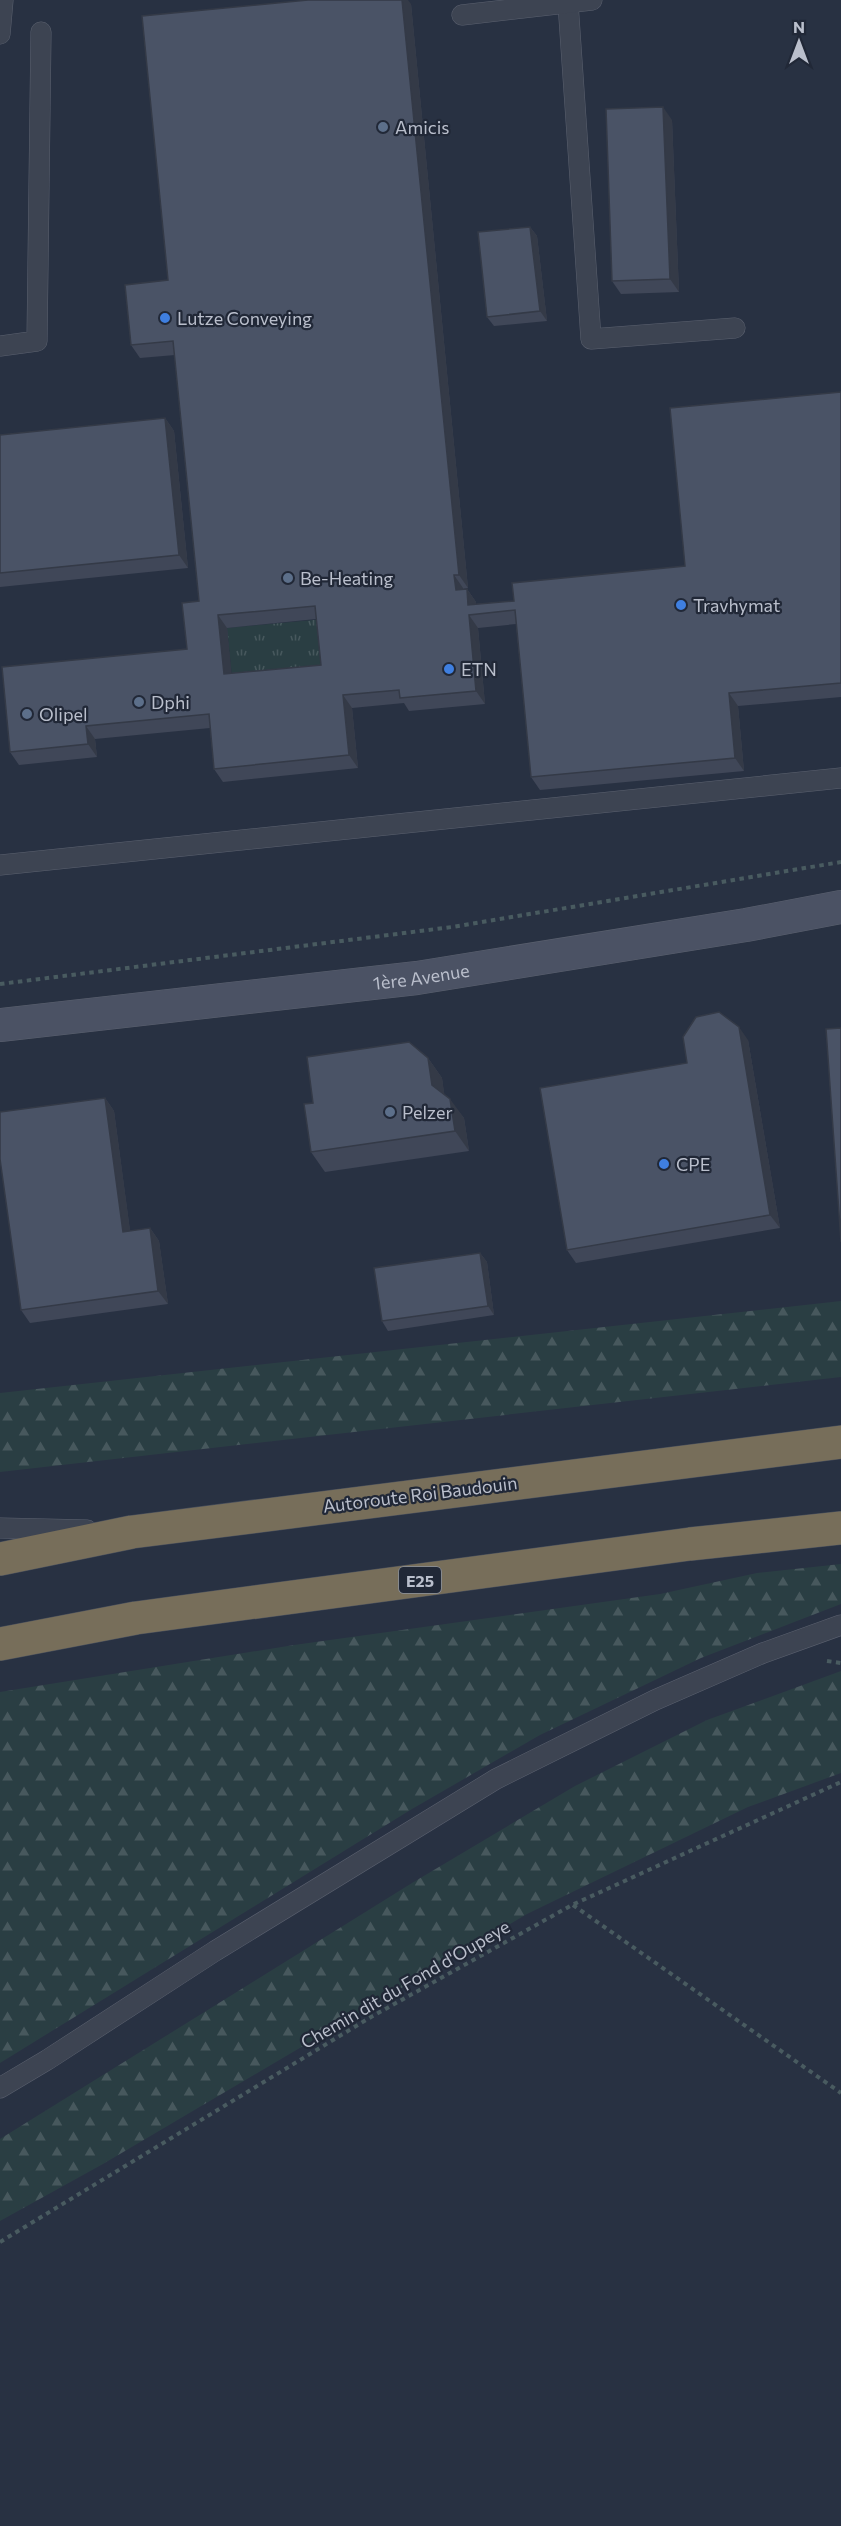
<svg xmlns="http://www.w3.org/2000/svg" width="841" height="2526" font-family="Commissioner,sans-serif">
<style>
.grass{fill:url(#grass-tufts)}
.forest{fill:url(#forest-firs)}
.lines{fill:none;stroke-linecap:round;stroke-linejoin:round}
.lane-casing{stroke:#5b616f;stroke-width:21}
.secondary-casing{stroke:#5b616f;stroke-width:34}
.highway-casing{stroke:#474e5c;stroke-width:34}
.path{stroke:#495b60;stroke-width:4;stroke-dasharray:4.5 4.5;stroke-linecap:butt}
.lane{stroke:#3d4452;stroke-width:20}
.secondary{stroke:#4b5264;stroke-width:33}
.highway{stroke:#776e5a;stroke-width:33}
.wall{fill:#404758;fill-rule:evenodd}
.shaded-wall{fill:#343a47}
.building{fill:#4a5366;stroke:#343a47;stroke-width:1.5;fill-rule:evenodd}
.service-dot{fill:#5c6f8a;stroke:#212837;stroke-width:2}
.shop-dot{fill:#3f7fe0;stroke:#212837;stroke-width:2}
.labels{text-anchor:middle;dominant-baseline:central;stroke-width:4.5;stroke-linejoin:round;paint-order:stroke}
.shield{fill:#212837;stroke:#8c929f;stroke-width:1.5}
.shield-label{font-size:16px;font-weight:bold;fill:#babfcc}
.poi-label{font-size:18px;fill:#babfcc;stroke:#212837;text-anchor:start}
.street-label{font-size:18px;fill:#babfcc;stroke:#212837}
</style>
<defs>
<pattern id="grass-tufts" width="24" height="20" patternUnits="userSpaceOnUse" patternTransform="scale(1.5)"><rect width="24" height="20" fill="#2a3e43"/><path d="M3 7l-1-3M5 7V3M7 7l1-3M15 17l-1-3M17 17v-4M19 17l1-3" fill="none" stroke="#47585d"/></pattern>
<pattern id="forest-firs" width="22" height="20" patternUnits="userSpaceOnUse" patternTransform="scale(1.5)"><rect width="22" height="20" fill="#2a3e43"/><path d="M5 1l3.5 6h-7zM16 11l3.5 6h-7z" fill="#47585d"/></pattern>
</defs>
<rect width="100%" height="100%" fill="#283142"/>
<!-- grass -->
<polygon class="grass" points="324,619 330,678 233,687 227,628"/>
<!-- forest -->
<g class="forest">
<polygon points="841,1301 841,1377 0,1472 0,1393"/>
<polygon points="841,1564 841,1604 701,1658 540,1735 412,1809 0,2063 0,1692 294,1645 660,1594 757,1573"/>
<polygon points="841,1671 841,1773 748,1807 527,1914 103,2164 0,2221 0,2139 412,1883 575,1786 707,1720"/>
</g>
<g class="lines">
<defs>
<g id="lane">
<polyline points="568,3 591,339 735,328"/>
<polyline points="462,15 592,0"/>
<polyline points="0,34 3,0"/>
<polyline points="0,346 37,341 41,32"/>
<polyline points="0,865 841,778"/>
<polyline points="0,1528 87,1530"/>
<polyline points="0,2088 47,2060 215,1951 496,1779 655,1700 763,1653 841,1625"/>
</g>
<g id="secondary">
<path id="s1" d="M0,1025L417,978L746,925L841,907"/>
</g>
<g id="highway">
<polyline points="0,1559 132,1532 841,1442"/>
<polyline points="0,1644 136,1618 690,1544 841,1528"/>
</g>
</defs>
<!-- lane casing -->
<use href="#lane" class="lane-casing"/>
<!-- secondary casing -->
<use href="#secondary" class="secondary-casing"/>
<!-- highway casing -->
<use href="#highway" class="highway-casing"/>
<!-- path -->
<g class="path">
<polyline points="0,984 452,927 841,862"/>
<polyline points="827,1661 841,1663"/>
<polyline points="573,1905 841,2093"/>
<polyline points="0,2242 371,2017 572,1905 841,1782"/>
</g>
<!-- lane -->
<use href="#lane" class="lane"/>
<!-- secondary -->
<use href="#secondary" class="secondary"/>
<!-- highway -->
<use href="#highway" class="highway"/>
</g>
<!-- wall -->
<g class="wall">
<path d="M411,4L468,588L463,589H467L476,602V604L514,601L685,566L841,392V697L738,706L744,771L540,790L531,777L516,624L478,628L485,704L409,711L404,703L352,708L358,768L223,782L214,769L210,728L95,739L97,757L19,765L10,752L187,649L199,601L175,355L140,358L131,345L168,280ZM316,619L321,665L231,673L227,628Z"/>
<polygon points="672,120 679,292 621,294 612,281"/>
<polygon points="530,227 537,236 547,321 494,326 487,317"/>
<polygon points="165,418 174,431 188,568 0,587 0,435"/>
<polygon points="748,1040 780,1228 576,1263 567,1250 687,1063"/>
<polygon points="428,1058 442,1078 444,1094 464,1118 469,1151 325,1172 311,1152"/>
<polygon points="105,1098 114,1111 130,1231 150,1228 159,1241 168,1304 30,1323 21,1310"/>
<polygon points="480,1253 487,1262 494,1315 388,1331 382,1321"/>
</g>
<!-- shaded-wall -->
<g class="shaded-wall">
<polygon points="402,0 408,0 411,4 468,588 459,575"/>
<polygon points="663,107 672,120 679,292 670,279"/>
<polygon points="530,227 537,236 547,321 540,311"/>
<polygon points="165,418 174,431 188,568 179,555"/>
<polygon points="454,575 463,588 465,603 456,590"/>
<polygon points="467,589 476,602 477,614 468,605"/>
<polygon points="218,615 227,628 233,687 224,674"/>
<polygon points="469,615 478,628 485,704 476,691"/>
<polygon points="729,693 738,706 744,771 735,758"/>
<polygon points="343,695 352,708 358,768 349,755"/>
<polygon points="86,726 95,739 97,757 88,744"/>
<polygon points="739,1027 748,1040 780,1228 770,1215"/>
<polygon points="428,1058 442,1078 446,1105 432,1085"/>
<polygon points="105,1098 114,1111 132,1245 123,1232"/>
<polygon points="450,1099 464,1118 469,1151 455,1131"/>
<polygon points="150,1228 159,1241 168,1304 158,1291"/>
<polygon points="480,1253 487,1262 494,1315 488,1306"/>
</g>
<!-- building -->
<g class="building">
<path d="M308,0H402L459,575H454L456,590L467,589L468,605L514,601L512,583L685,566L670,408L841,392V683L729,693L735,758L531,777L515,610L469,615L476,691L400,698L399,690L343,695L349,755L214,769L209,714L86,726L88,744L10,752L2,667L187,649L182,603L199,601L173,341L131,345L125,285L168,280L142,16ZM315,606L321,665L224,674L218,615Z"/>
<polygon points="663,107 670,279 612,281 606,109"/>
<polygon points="530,227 540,311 487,317 478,232"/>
<polygon points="165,418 179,555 0,573 0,435"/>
<polygon points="719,1012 739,1027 770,1215 567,1250 540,1088 687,1063 683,1037 696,1017"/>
<polygon points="841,1028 841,1242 826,1029"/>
<polygon points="409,1042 428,1058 432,1085 450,1099 455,1131 311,1152 304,1104 313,1103 307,1057"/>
<polygon points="105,1098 123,1232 150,1228 158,1291 21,1310 0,1159 0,1112"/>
<polygon points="480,1253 488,1306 382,1321 374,1268"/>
</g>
<!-- markers -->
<g class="service-dot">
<circle cx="383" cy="127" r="6"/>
<circle cx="288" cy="578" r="6"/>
<circle cx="139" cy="702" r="6"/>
<circle cx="27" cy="714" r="6"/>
<circle cx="390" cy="1112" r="6"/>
</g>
<g class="shop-dot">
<circle cx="165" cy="318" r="6"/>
<circle cx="681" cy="605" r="6"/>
<circle cx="449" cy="669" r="6"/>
<circle cx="664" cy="1164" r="6"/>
</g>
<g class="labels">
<!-- shield labels -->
<rect class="shield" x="399" y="1567" width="42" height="26" rx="4.5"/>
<g class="shield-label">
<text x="420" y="1580">E25</text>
</g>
<!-- poi labels -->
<g class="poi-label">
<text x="395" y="127">Amicis</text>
<text x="177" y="318">Lutze Conveying</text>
<text x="300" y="578">Be-Heating</text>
<text x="693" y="605">Travhymat</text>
<text x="461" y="669">ETN</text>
<text x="151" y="702">Dphi</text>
<text x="39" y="714">Olipel</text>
<text x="402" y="1112">Pelzer</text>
<text x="676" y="1164">CPE</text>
</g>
<!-- street labels -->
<g class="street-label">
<text stroke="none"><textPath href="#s1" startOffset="424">1ère Avenue</textPath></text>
<text transform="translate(420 1494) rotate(-7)">Autoroute Roi Baudouin</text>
<text transform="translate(405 1984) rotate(-30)">Chemin dit du Fond d'Oupeye</text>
</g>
</g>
<!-- north arrow -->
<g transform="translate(799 42)" stroke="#212837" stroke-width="4.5" paint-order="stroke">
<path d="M0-4.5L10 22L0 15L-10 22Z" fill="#babfcc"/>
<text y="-9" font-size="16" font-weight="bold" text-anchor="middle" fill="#babfcc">N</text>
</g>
</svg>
